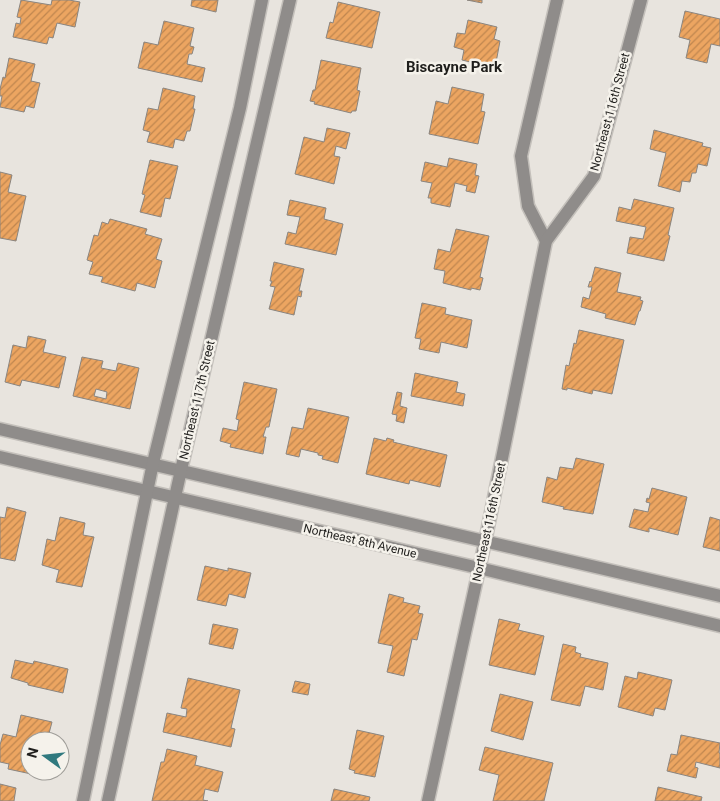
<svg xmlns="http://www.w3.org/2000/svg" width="720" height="801" font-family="Roboto,sans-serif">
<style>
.building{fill:url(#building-hatch);stroke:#8a8580;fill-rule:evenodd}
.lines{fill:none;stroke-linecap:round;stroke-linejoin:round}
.minor-casing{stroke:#c4c0bb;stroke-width:15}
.minor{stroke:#8f8c8a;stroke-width:12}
.labels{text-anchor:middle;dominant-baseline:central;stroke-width:5;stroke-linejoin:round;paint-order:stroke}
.street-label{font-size:12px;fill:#1f1e1c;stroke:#f5f2eb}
.quarter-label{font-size:15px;font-weight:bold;fill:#1f1e1c;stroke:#f5f2eb}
</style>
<defs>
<pattern id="building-hatch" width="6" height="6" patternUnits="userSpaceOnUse" patternTransform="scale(1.25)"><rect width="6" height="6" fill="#eca561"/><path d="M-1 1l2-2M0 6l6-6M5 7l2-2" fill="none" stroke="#bf864f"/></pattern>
</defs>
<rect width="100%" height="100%" fill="#e8e4de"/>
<!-- building -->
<g class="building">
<polygon points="21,0 51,5 52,0 69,0 80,2 75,27 57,23 53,38 49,37 47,44 13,37 16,23 20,24 21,18 17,17"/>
<polygon points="192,0 218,0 216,12 191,6"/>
<polygon points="467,0 482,0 482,3"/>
<polygon points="338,2 380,12 372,48 326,38 330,22 333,23"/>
<polygon points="685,11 720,19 720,46 711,44 707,63 686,58 690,40 679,37"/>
<polygon points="468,20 497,27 494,39 500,41 495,68 462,60 464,50 454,47 457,33 465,34"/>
<polygon points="164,21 194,28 190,46 194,47 192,54 189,54 187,64 205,68 202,82 138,68 144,42 158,45"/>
<polygon points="9,58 35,64 31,81 40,83 37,95 34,108 26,106 24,112 0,107 2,96 0,96 0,89 3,77 5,78"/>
<polygon points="321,60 361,68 357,90 360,91 356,111 352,111 351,113 314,104 315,102 310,101 313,90 315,90"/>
<polygon points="452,87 484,94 481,111 485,112 478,144 429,134 436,101 448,104"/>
<polygon points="163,88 195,96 193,109 195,109 190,131 187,131 184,141 175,139 173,148 147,142 150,132 143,130 148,108 158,110"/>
<polygon points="327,128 350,133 346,149 336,146 334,156 340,157 334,184 295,174 304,137 324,142"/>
<polygon points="654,130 703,143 702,146 711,148 707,166 698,164 696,173 692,173 690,182 682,181 680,192 658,186 666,153 650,149"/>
<polygon points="449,158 477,164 475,175 479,176 475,193 466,191 467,186 455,183 450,207 431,203 431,198 428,198 432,183 421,181 425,162 447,167"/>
<polygon points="150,160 178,166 170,199 165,198 161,217 140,212 145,195 142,194"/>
<polygon points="0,172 12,175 8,192 26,196 16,241 0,238"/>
<polygon points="634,199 674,208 668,235 670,236 664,261 627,253 630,237 643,239 646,227 616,221 619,207 631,210"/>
<polygon points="290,200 326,208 324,219 343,224 336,255 285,244 288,232 296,234 300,217 287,215"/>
<polygon points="110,219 147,229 145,234 162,239 156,259 162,261 155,288 137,283 135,291 101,282 103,277 89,274 93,262 87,260 94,235 98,236 102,222 108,224"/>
<polygon points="456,229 489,236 480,277 483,278 480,290 471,288 471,290 443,283 445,271 434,269 438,249 450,252"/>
<polygon points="274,262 304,269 299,291 302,291 301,297 298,296 294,315 269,309 275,287 270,286 272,281 270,281"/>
<polygon points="595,267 621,273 617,292 641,297 640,300 643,301 640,311 639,311 635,325 605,318 606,314 581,307 583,297 589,299 592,287 588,287 590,281 591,282"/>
<polygon points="422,303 446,308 445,314 472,320 467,348 441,342 439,353 419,349 421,339 415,338"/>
<polygon points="579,330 624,340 612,394 593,390 592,394 567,388 567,390 562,389 566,365 569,366 574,343 576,344"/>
<polygon points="28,336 46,340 43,352 66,357 59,388 22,380 20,386 5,382 13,345 26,348"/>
<path d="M82,357L103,361L101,368L116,371L118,363L139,368L130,409L73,396ZM96,389L107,392L106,399L94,396Z"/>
<polygon points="415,373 458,382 456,392 465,394 463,406 411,396"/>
<polygon points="244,382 277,389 269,427 266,427 263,437 266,437 263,454 230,447 231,444 220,441 223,428 237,431 239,420 236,419"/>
<polygon points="397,392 402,393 400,406 407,408 404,423 396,421 397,415 392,414"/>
<polygon points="308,408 349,417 338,463 322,459 323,456 318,455 318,453 301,449 299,457 286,454 292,427 303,429"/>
<polygon points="374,438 386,441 387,438 394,440 393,442 447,455 440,487 410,480 409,484 366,474"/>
<polygon points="576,458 604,464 593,514 563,509 564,507 542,502 547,477 557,480 560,467 573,469"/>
<polygon points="652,488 687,497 678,535 649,528 649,532 629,527 634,509 648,512 650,503 646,502 647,498 649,499"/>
<polygon points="7,507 26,512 15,561 0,558 0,517 5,518"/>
<polygon points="60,517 85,523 83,535 94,537 82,587 56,582 59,570 42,565 47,539 55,541"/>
<polygon points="710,517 720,520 720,551 703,547"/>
<polygon points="205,566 228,571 228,568 251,573 245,598 229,594 226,606 197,600"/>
<polygon points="389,594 404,598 403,602 420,606 418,613 423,614 417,640 412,639 404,676 387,672 393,646 378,643"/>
<polygon points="499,619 520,624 518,630 544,636 535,675 489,665"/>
<polygon points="213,624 238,629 233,649 209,644"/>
<polygon points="563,644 576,647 575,652 581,654 580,657 608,663 603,690 585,686 580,706 551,700"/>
<polygon points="15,660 33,664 34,661 68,669 63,693 28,685 28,683 11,678"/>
<polygon points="638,672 672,680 665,710 655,708 653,716 618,707 625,676 637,679"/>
<polygon points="188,678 240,690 231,728 235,729 231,747 163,732 167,713 186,717 187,709 181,708"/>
<polygon points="295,681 310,684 308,695 292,692"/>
<polygon points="500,694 533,702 523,740 491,731"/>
<polygon points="21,715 52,722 47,741 30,741 30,771 51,771 50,778 8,769 9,764 0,762 0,745 3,734 16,737"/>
<polygon points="357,730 384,736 375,777 354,773 355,771 349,769"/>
<polygon points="681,735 720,743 719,753 720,753 720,768 696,762 695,767 698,768 696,778 667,771 671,754 677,755"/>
<polygon points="485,747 553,763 544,801 493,801 499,775 479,770"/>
<polygon points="167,749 197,756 195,765 223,772 218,792 205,789 203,800 208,801 152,801 161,762 164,762"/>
<polygon points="0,784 16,788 14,801 0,801"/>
<polygon points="658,787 702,797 701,801 655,801"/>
<polygon points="334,789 370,797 369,801 331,801"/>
</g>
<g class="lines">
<defs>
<g id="minor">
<polyline points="546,241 528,206 521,156 557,0"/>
<path d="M0,429C240,483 480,541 720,596"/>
<polyline points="0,457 479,568 720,626"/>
<polyline points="83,801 153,463 240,108 262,0"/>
<polyline points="108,801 181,470 290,0"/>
<polyline points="428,801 485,542 546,241 594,176 641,0"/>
</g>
</defs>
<!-- minor casing -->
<use href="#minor" class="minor-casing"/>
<!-- minor -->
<use href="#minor" class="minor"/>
</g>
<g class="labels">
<!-- street labels -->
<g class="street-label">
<text transform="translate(610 112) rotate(-75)">Northeast 116th Street</text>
<text transform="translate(197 400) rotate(-77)">Northeast 117th Street</text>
<text transform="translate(489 522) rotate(-78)">Northeast 116th Street</text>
<text transform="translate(360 541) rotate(13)">Northeast 8th Avenue</text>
</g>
<!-- quarter labels -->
<g class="quarter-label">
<text x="454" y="67">Biscayne Park</text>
</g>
</g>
<!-- north arrow -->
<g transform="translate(45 756) rotate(285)"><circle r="24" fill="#f5f2eb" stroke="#9f9d98"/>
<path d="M0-4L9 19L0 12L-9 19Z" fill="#30797e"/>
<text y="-8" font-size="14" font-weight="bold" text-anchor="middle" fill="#1f1e1c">N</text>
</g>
</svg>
